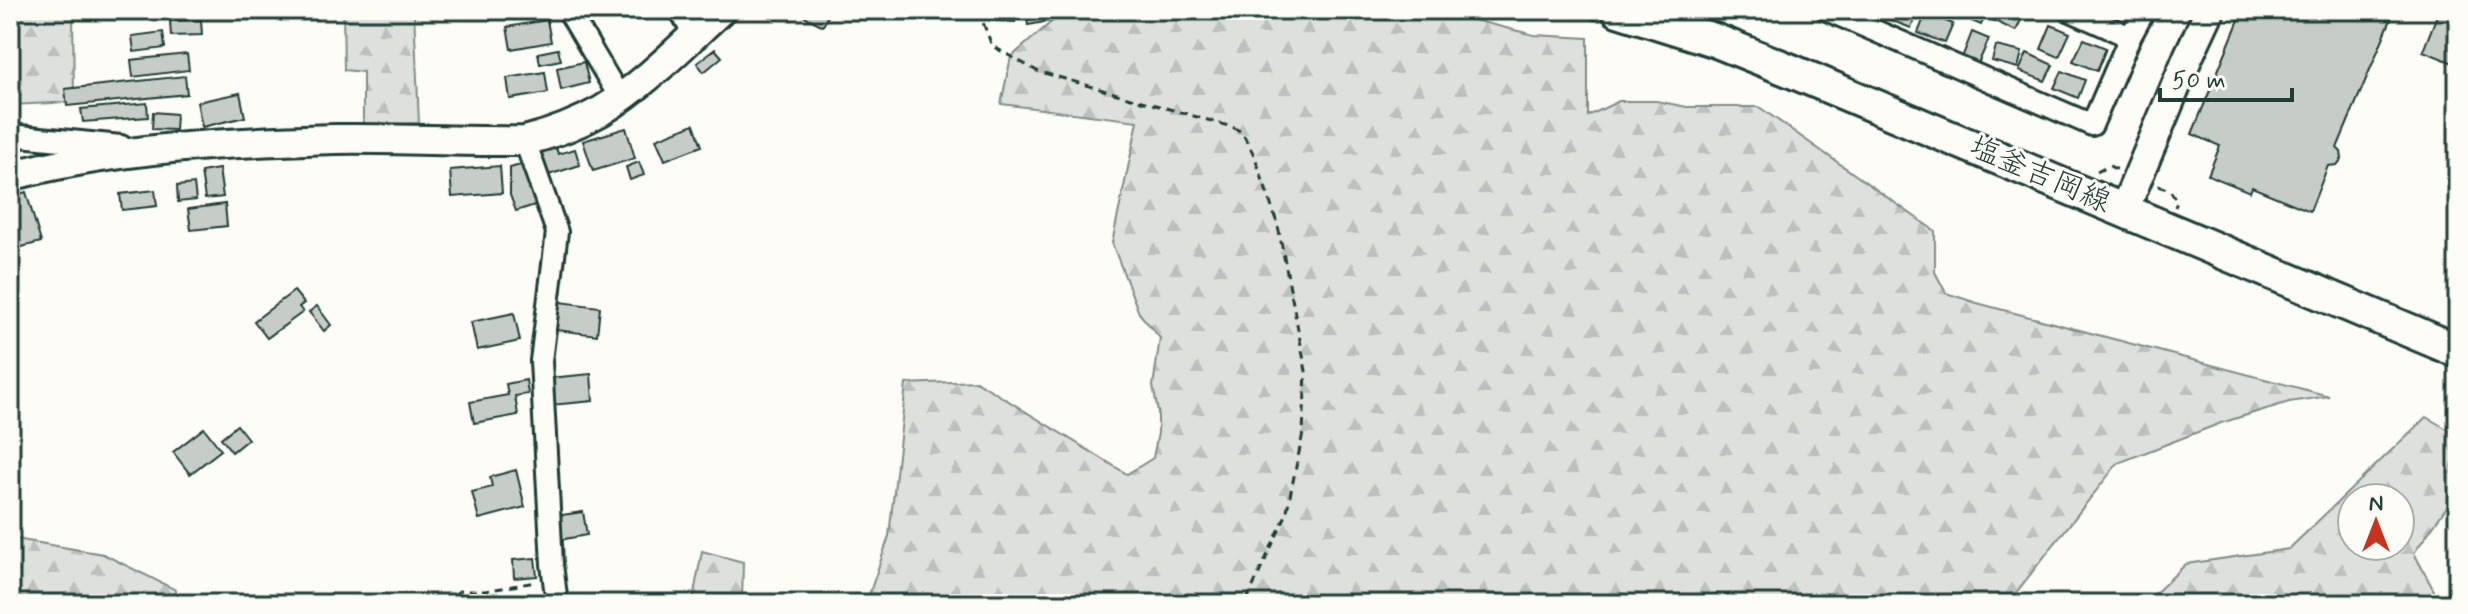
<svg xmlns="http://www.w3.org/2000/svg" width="2468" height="614" font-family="Mynerve,'Klee One',sans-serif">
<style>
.forest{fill:url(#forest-firs);stroke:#7e8e88;stroke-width:2;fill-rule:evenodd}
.building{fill:#c6cdc7;stroke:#1f3d34;stroke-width:2}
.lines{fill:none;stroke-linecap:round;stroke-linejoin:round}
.street-casing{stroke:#1f3d34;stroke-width:26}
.secondary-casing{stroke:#1f3d34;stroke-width:34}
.primary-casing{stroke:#1f3d34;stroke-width:38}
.path{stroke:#1f3d34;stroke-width:3;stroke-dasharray:8 6;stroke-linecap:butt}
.street{stroke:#fdfcf7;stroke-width:20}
.secondary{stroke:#fdfcf7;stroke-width:28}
.primary{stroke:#fdfcf7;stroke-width:32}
.labels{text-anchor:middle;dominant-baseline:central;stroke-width:6;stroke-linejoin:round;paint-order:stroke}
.street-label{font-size:30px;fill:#1f3d34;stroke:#fdfcf7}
</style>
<defs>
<pattern id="forest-firs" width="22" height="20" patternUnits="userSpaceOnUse" patternTransform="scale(2)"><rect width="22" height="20" fill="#dde0db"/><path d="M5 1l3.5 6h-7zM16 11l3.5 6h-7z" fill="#bdc1bd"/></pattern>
</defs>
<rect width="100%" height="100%" fill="#fdfcf7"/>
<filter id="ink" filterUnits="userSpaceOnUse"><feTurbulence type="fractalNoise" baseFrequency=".0125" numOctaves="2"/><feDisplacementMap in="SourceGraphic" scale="16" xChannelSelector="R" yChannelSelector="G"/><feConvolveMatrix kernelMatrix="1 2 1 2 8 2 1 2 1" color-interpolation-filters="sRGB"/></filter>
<g filter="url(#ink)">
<!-- forest -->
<g class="forest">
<polygon points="10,10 73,10 74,102 10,105"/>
<polygon points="343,10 414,10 419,123 363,125 363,72 344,70"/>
<polygon points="1065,10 1458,16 1534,35 1588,38 1588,116 1619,101 1656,101 1687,107 1759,107 1935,231 1935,272 1946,293 1977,303 2329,396 2289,402 2221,423 2118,463 2007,604 866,604 889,536 906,384 976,381 1127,474 1153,458 1158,433 1158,412 1153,386 1160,338 1139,313 1112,243 1138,121 1001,104 1011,57"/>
<path d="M2426,417L2458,435V491L2414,553L2441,604H2144L2186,564L2289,549ZM2400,498V546H2352V498Z"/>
<polygon points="10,538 103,554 176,590 176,604 10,604"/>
<polygon points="702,551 743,562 742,604 692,604"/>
</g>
<!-- building -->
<g class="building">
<polygon points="593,10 632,10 595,20"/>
<polygon points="807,10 831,10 823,26 804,16"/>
<polygon points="994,10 1015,10 1015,22 993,21"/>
<polygon points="1025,10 1066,10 1067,18 1028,25"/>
<polygon points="1895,10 1919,10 1911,28 1890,20"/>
<polygon points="1954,10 1988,10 1981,25 1953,13"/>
<polygon points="1996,10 2025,11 2016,31 1992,20"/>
<polygon points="2243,10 2358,10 2379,19 2381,13 2392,17 2337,148 2341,152 2342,159 2337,165 2328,166 2310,211 2252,187 2250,192 2208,175 2220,146 2192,134"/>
<polygon points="2439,10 2458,10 2458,65 2423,51"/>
<polygon points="1926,13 1953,24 1945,43 1918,33"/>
<polygon points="201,20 202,35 171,36 170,21"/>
<polygon points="547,20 551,42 511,49 507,27"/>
<polygon points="2051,25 2070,33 2059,57 2041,49"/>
<polygon points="163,32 165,48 134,52 132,36"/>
<polygon points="1972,32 1989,39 1978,64 1962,58"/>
<polygon points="2084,39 2106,48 2097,71 2073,61"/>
<polygon points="1996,46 2022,52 2018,68 1992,61"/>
<polygon points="558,49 561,60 540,64 538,53"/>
<polygon points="715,49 722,57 704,72 697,63"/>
<polygon points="2027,53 2053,65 2045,81 2019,71"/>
<polygon points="187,54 189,70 133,77 131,60"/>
<polygon points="584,62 589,83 561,90 557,68"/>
<polygon points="2062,71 2085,80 2078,98 2054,88"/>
<polygon points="545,72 548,93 510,99 507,78"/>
<polygon points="185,76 187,94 67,106 65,89"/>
<polygon points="240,93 245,117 202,127 197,102"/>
<polygon points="147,103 148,117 83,122 81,109"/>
<polygon points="153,112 176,114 175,130 152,129"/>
<polygon points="694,124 702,146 665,160 656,139"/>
<polygon points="626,128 635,158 593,171 583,141"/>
<polygon points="556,147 558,154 575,149 580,165 542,177 534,154"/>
<polygon points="639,162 644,175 630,180 626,167"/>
<polygon points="524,164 538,204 516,211 510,195 510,168"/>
<polygon points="500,166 502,193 452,197 450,170"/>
<polygon points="219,169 223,197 205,199 201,172"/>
<polygon points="194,184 196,200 178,202 177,186"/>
<polygon points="155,190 157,206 122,210 120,194"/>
<polygon points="26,192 41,242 18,248 10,220 10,197"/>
<polygon points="225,204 227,226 191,230 188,209"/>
<polygon points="294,291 304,303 299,307 303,312 267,338 254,321"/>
<polygon points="560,302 600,307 597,335 556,330"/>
<polygon points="317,306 331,325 324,331 309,312"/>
<polygon points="514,313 520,341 477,350 471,322"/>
<polygon points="591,374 593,401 551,405 549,378"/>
<polygon points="526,380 528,394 515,396 518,415 474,423 470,402 508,395 506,384"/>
<polygon points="237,425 248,439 232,452 221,438"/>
<polygon points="204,428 221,450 190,474 173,452"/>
<polygon points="516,470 525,507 479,519 472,492 492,487 490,477"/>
<polygon points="583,512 587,535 559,540 555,516"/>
<polygon points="535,558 537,576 514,578 513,560"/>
</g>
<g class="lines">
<defs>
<g id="street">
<polyline points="568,10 620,98"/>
<polyline points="680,10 694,35"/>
<polyline points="1827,10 2092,125 2130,37 2145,10"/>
<polyline points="2069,10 2130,37"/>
<polyline points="10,135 121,146"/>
<polyline points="525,141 557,232 541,361 552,564 557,604"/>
</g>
<g id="secondary">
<path d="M10,176C114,148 229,142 336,139C399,138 462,142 525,141C551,134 578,124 601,111C643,86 685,43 721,10"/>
<polyline points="2124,210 2188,57 2210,10"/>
</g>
<polyline id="primary" points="1618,10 1714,40 1789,70 2458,351"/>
</defs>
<!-- street casing -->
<use href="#street" class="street-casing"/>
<!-- secondary casing -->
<use href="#secondary" class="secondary-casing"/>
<!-- primary casing -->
<use href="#primary" class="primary-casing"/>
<!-- path -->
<g class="path">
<polyline points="984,10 981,17 992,46 1037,71 1232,127 1242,132 1255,157 1278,226 1306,371 1303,433 1286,515 1245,604"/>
<polyline points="1550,10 1597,20"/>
<polyline points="2097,172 2109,166 2118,170"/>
<polyline points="2158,186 2170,190 2177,202 2175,207"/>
<polyline points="445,604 459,591 485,591 535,582"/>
</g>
<!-- street -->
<use href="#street" class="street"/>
<!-- secondary -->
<use href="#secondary" class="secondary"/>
<!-- primary -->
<use href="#primary" class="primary"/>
</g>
</g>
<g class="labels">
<!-- street labels -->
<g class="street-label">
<text transform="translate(2040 175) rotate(23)">塩釜吉岡線</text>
</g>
</g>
<!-- margin -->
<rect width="2468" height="614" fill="none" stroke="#fdfcf7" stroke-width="40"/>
<rect x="20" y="20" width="2428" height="574" fill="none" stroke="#1f3d34" stroke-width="3" filter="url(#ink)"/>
<!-- north arrow -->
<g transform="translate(2376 522)"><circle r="38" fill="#fdfcf7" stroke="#a4b0a9" stroke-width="2"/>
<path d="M0-6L14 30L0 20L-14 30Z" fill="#c8321e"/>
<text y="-12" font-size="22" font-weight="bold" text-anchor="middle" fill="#1f3d34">N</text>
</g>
<!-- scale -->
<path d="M2160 88v12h132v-12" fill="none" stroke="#1f3d34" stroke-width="4"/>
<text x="2172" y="88" font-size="24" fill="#1f3d34" stroke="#fdfcf7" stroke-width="6" paint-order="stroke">50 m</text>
</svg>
